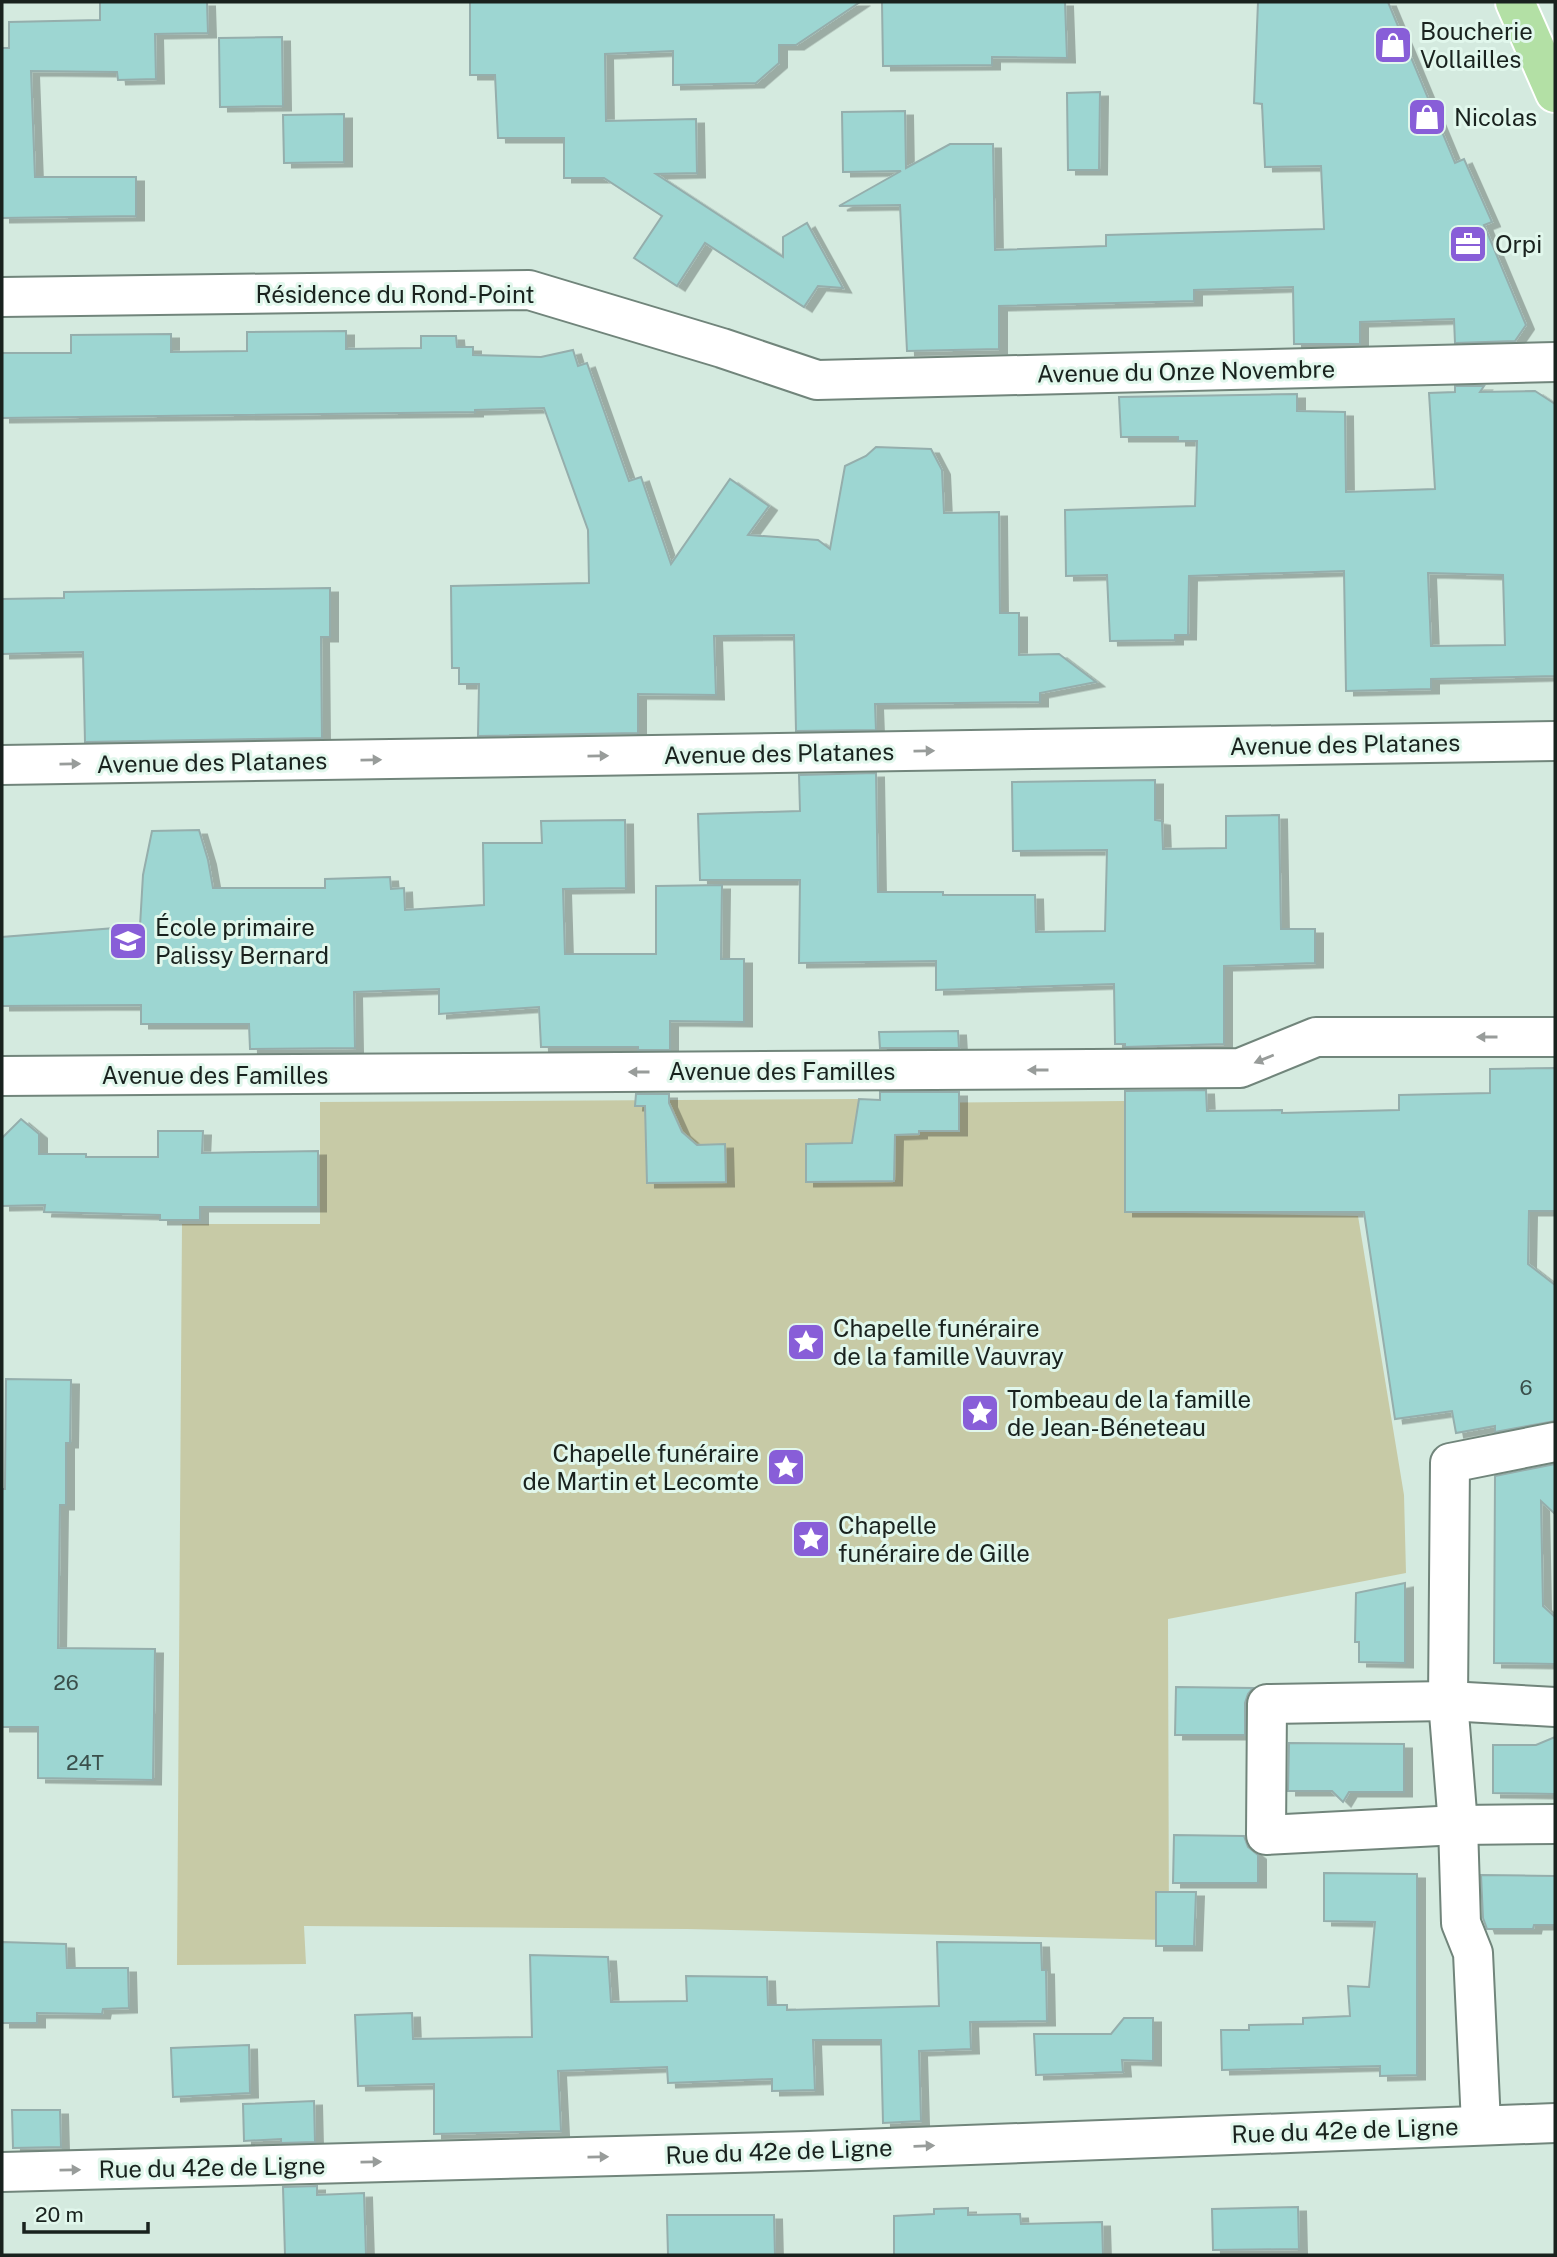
<svg xmlns="http://www.w3.org/2000/svg" width="1557" height="2257" font-family="'Public Sans',sans-serif">
<style>
.green{fill:#c7caa6}
.building{fill:#9dd6d2;stroke:#95aeac;stroke-width:2;fill-rule:evenodd;filter:url(#shadow)}
.lines{fill:none;stroke-linecap:round;stroke-linejoin:round}
.street-casing{stroke:#71857b;stroke-width:42}
.primary-casing{stroke:#fff;stroke-width:42}
.street{stroke:#fff;stroke-width:38}
.primary{stroke:#b3e0a5;stroke-width:38}
.oneway{fill:#989c9a}
.labels{text-anchor:middle;dominant-baseline:central;stroke-width:6;stroke-linejoin:round;paint-order:stroke}
.number-label{font-size:21px;fill:#3a4f4b}
.poi-label{font-size:24px;fill:#19221e;stroke:#e1f7ec;text-anchor:start}
.street-label{font-size:24px;fill:#19221e;stroke:#e1f7ec}
</style>
<defs>
<filter id="shadow"><feDropShadow dx="8" dy="4.5" stdDeviation="0" flood-color="#0004"/></filter>
</defs>
<rect width="100%" height="100%" fill="#d4eadf"/>
<!-- green -->
<polygon class="green" points="858,1099 897,1100 898,1103 1125,1101 1125,1212 1358,1216 1404,1495 1406,1573 1168,1619 1169,1940 687,1929 304,1926 306,1964 177,1965 182,1224 320,1224 320,1102"/>
<!-- building -->
<g class="building">
<polygon points="100,2 207,2 208,33 155,34 156,79 118,80 117,72 31,71 35,177 136,177 136,216 2,218 2,48 9,48 9,22 100,20"/>
<polygon points="470,2 860,2 796,45 779,45 779,63 756,83 673,85 673,51 605,54 606,121 696,119 697,173 656,174 783,257 783,237 807,223 843,288 818,286 804,307 705,243 677,286 634,258 662,216 604,178 564,178 564,138 498,138 495,75 470,75"/>
<polygon points="882,2 1065,2 1067,58 992,57 992,65 883,66"/>
<polygon points="1258,2 1388,2 1455,163 1464,159 1492,222 1484,225 1526,325 1515,341 1455,343 1454,319 1360,322 1360,344 1294,344 1293,287 1194,290 1194,301 999,306 999,349 907,351 900,205 839,206 901,171 843,172 842,112 905,111 906,168 950,144 993,144 995,250 1106,246 1106,235 1324,229 1321,166 1265,167 1262,104 1254,103"/>
<polygon points="282,37 283,106 220,107 219,38"/>
<polygon points="1100,92 1099,170 1068,170 1067,93"/>
<polygon points="344,114 344,162 284,163 283,115"/>
<polygon points="346,331 346,349 421,348 421,336 456,336 457,347 473,347 473,355 541,357 573,350 578,366 587,363 629,481 641,477 671,564 730,479 769,506 748,535 818,540 830,549 845,466 866,456 876,447 931,449 942,470 944,513 999,512 1000,613 1019,613 1019,655 1059,654 1096,682 1040,693 1040,702 875,704 876,730 796,731 794,635 714,636 716,695 638,694 638,733 478,736 479,684 459,684 459,668 452,668 451,586 589,583 588,530 544,408 475,410 475,412 2,418 2,353 71,353 71,335 171,334 171,352 247,351 247,332"/>
<path d="M1455,386H1484L1480,392L1535,391L1555,404V676L1431,679V689L1346,691L1344,571L1189,576L1188,635H1175V640L1110,641L1107,575L1066,576L1065,510L1195,506L1197,441H1178V437H1121L1119,397L1297,394V411L1345,412L1346,492L1435,489L1429,393L1455,392ZM1428,573L1503,575L1505,645L1431,646Z"/>
<polygon points="330,588 330,637 321,637 322,738 85,742 83,652 2,654 2,599 64,598 64,592"/>
<polygon points="876,773 878,892 943,892 943,895 1035,895 1036,932 1105,931 1107,850 1013,851 1012,782 1155,780 1155,820 1162,821 1163,849 1226,848 1226,816 1279,815 1281,929 1315,929 1315,963 1224,966 1224,1044 1125,1047 1125,1044 1115,1044 1114,984 936,990 936,961 799,963 800,880 700,880 698,814 800,811 799,775"/>
<polygon points="625,820 626,888 563,889 565,954 656,954 656,886 722,885 721,959 744,959 744,1022 670,1021 670,1050 638,1050 638,1047 541,1047 539,1007 439,1014 439,989 354,992 355,1048 250,1049 249,1024 141,1024 141,1005 2,1006 2,937 140,926 143,875 152,831 199,830 208,860 213,888 325,888 325,879 390,877 391,889 404,888 405,910 484,905 483,843 542,843 541,821"/>
<polygon points="958,1031 959,1048 880,1048 879,1032"/>
<polygon points="1555,1068 1555,1211 1529,1211 1528,1264 1555,1285 1555,1421 1495,1432 1495,1426 1456,1433 1452,1411 1395,1419 1364,1212 1125,1212 1125,1091 1206,1090 1207,1111 1282,1110 1282,1113 1399,1110 1399,1095 1490,1093 1490,1069"/>
<polygon points="880,1092 959,1092 959,1131 919,1131 919,1134 895,1135 894,1181 806,1182 806,1144 852,1143 859,1099 880,1100"/>
<polygon points="636,1094 669,1094 669,1103 682,1132 697,1145 725,1144 726,1182 647,1183 645,1106 635,1106"/>
<polygon points="21,1119 39,1134 39,1154 86,1154 86,1157 158,1157 158,1131 203,1131 202,1153 318,1151 318,1207 200,1207 200,1220 160,1220 160,1215 44,1212 45,1205 2,1206 2,1138"/>
<polygon points="6,1379 71,1380 70,1443 66,1443 66,1505 60,1505 58,1648 155,1649 153,1780 38,1778 38,1727 2,1727 2,1489 5,1489"/>
<polygon points="1555,1464 1555,1514 1541,1501 1543,1606 1555,1617 1555,1664 1494,1663 1495,1476"/>
<polygon points="1405,1583 1405,1663 1359,1662 1359,1642 1355,1642 1356,1593"/>
<polygon points="1176,1687 1253,1688 1248,1694 1245,1703 1245,1735 1175,1735"/>
<polygon points="1555,1737 1555,1794 1493,1793 1493,1745 1536,1745"/>
<polygon points="1289,1743 1404,1744 1404,1792 1349,1792 1343,1802 1332,1791 1288,1791"/>
<polygon points="1174,1835 1244,1836 1248,1847 1258,1855 1258,1883 1173,1883"/>
<polygon points="1324,1873 1417,1874 1417,2075 1380,2076 1380,2066 1222,2070 1221,2030 1249,2030 1249,2025 1303,2024 1303,2018 1350,2016 1348,1986 1369,1987 1375,1922 1324,1921"/>
<polygon points="1481,1875 1555,1876 1555,1925 1534,1925 1533,1929 1487,1929 1483,1918"/>
<polygon points="1156,1892 1196,1892 1194,1946 1156,1946"/>
<polygon points="2,1942 66,1944 67,1968 128,1968 129,2008 103,2009 102,2014 37,2013 37,2023 2,2023"/>
<polygon points="937,1942 1041,1943 1042,1970 1046,1970 1047,2021 970,2022 971,2049 919,2051 921,2121 883,2123 881,2040 813,2040 815,2090 772,2091 772,2079 668,2083 667,2067 558,2071 561,2131 434,2134 434,2084 358,2086 355,2015 412,2013 413,2039 532,2037 530,1955 608,1957 611,2002 687,2001 686,1976 767,1977 768,2005 787,2005 787,2010 939,2006"/>
<polygon points="1124,2018 1153,2018 1153,2061 1122,2060 1123,2072 1036,2075 1034,2034 1111,2034"/>
<polygon points="249,2045 250,2093 173,2097 171,2048"/>
<polygon points="314,2101 315,2142 281,2143 281,2139 244,2141 243,2104"/>
<polygon points="12,2110 60,2110 61,2147 13,2148"/>
<polygon points="317,2186 317,2195 364,2193 366,2255 285,2255 283,2187"/>
<polygon points="1298,2207 1299,2249 1213,2250 1212,2209"/>
<polygon points="968,2208 968,2215 1020,2214 1021,2224 1102,2222 1103,2255 894,2255 894,2216 934,2214 934,2209"/>
<polygon points="667,2215 774,2215 775,2255 668,2255"/>
</g>
<g class="lines">
<defs>
<g id="street">
<polyline points="2,297 529,290 722,348 817,380 1555,362"/>
<polyline points="2,765 1555,741"/>
<polyline points="2,1076 1240,1068 1316,1037 1555,1037"/>
<polyline points="1555,1707 1448,1701 1267,1704 1266,1835 1458,1825 1555,1824"/>
<polyline points="1481,2124 1473,1953 1461,1923 1458,1825 1448,1701 1450,1463 1555,1442"/>
<polyline points="2,2172 808,2151 1555,2123"/>
</g>
<polyline id="primary" points="1515,2 1555,93"/>
</defs>
<!-- street casing -->
<use href="#street" class="street-casing"/>
<!-- primary casing -->
<use href="#primary" class="primary-casing"/>
<!-- street -->
<use href="#street" class="street"/>
<!-- primary -->
<use href="#primary" class="primary"/>
</g>
<!-- one-way arrows -->
<defs><path id="oneway-solid" d="M-6-.8H1V-3.2L6.5 0L1 3.2V.8H-6Z" transform="scale(1.75)"/></defs>
<g class="oneway">
<use href="#oneway-solid" transform="translate(924 751) rotate(-1)"/>
<use href="#oneway-solid" transform="translate(598 756) rotate(-1)"/>
<use href="#oneway-solid" transform="translate(371 760) rotate(-1)"/>
<use href="#oneway-solid" transform="translate(70 764) rotate(-1)"/>
<use href="#oneway-solid" transform="translate(1487 1037) rotate(-180)"/>
<use href="#oneway-solid" transform="translate(1264 1059) rotate(158)"/>
<use href="#oneway-solid" transform="translate(1038 1070) rotate(180)"/>
<use href="#oneway-solid" transform="translate(639 1072) rotate(180)"/>
<use href="#oneway-solid" transform="translate(924 2146) rotate(-2)"/>
<use href="#oneway-solid" transform="translate(598 2157) rotate(-1)"/>
<use href="#oneway-solid" transform="translate(371 2162) rotate(-1)"/>
<use href="#oneway-solid" transform="translate(70 2170) rotate(-1)"/>
</g>
<!-- icons -->
<defs>
<symbol id="shop-square" viewBox="-11 -11 22 22"><rect x="-9" y="-9" width="18" height="18" rx="4" fill="#885ed8" stroke="#e1f7ec"/><path d="M-5-2.5h2.3a2.7 3.5 0 0 1 5.4 0H5L5.5 6h-11ZM-1.5-2.5h3a1.5 2.3 0 0 0-3 0Z" fill="#fff"/></symbol>
<symbol id="office-square" viewBox="-11 -11 22 22"><rect x="-9" y="-9" width="18" height="18" rx="4" fill="#885ed8" stroke="#e1f7ec"/><path d="M-6-3h4V-5.5h4V-3h4V5H-6ZM-1-4.5V-3h2v-1.5ZM-6 0V1H6V0Z" fill="#fff"/></symbol>
<symbol id="school-square" viewBox="-11 -11 22 22"><rect x="-9" y="-9" width="18" height="18" rx="4" fill="#885ed8" stroke="#e1f7ec"/><path d="M0-5L7-2L0 1L-7-2ZM-4 1L0 2.5L4 1V4Q0 6-4 4Z" fill="#fff"/></symbol>
<symbol id="sight-square" viewBox="-11 -11 22 22"><rect x="-9" y="-9" width="18" height="18" rx="4" fill="#885ed8" stroke="#e1f7ec"/><path d="M0-6L1.8-2.2L6-1.7L2.9 1.2L3.7 5.4L0 3.3L-3.7 5.4L-2.9 1.2L-6-1.7L-1.8-2.2Z" fill="#fff"/></symbol>
</defs>
<g fill-rule="evenodd">
<use href="#shop-square" x="1371" y="23" width="44" height="44"/>
<use href="#shop-square" x="1405" y="95" width="44" height="44"/>
<use href="#office-square" x="1446" y="222" width="44" height="44"/>
<use href="#school-square" x="106" y="919" width="44" height="44"/>
<use href="#sight-square" x="784" y="1320" width="44" height="44"/>
<use href="#sight-square" x="958" y="1391" width="44" height="44"/>
<use href="#sight-square" x="764" y="1445" width="44" height="44"/>
<use href="#sight-square" x="789" y="1517" width="44" height="44"/>
</g>
<g class="labels">
<!-- number labels -->
<g class="number-label">
<text x="1526" y="1387">6</text>
<text x="66" y="1682">26</text>
<text x="85" y="1762">24T</text>
</g>
<!-- poi labels -->
<g class="poi-label">
<text x="1420" y="31">Boucherie<tspan x="1420" dy="28">Vollailles</tspan></text>
<text x="1454" y="117">Nicolas</text>
<text x="1495" y="244">Orpi</text>
<text x="155" y="927">École primaire<tspan x="155" dy="28">Palissy Bernard</tspan></text>
<text x="833" y="1328">Chapelle funéraire<tspan x="833" dy="28">de la famille Vauvray</tspan></text>
<text x="1007" y="1399">Tombeau de la famille<tspan x="1007" dy="28">de Jean-Béneteau</tspan></text>
<text x="759" y="1453" text-anchor="end">Chapelle funéraire<tspan x="759" dy="28">de Martin et Lecomte</tspan></text>
<text x="838" y="1525">Chapelle<tspan x="838" dy="28">funéraire de Gille</tspan></text>
</g>
<!-- street labels -->
<g class="street-label">
<text x="395" y="294">Résidence du Rond-Point</text>
<text transform="translate(1186 371) rotate(-1)">Avenue du Onze Novembre</text>
<text transform="translate(1345 744) rotate(-1)">Avenue des Platanes</text>
<text transform="translate(779 753) rotate(-1)">Avenue des Platanes</text>
<text transform="translate(212 762) rotate(-1)">Avenue des Platanes</text>
<text x="782" y="1071">Avenue des Familles</text>
<text x="215" y="1075">Avenue des Familles</text>
<text transform="translate(1345 2130) rotate(-2)">Rue du 42e de Ligne</text>
<text transform="translate(779 2151) rotate(-2)">Rue du 42e de Ligne</text>
<text transform="translate(212 2167) rotate(-1)">Rue du 42e de Ligne</text>
</g>
</g>
<!-- border -->
<rect width="1557" height="2257" fill="none" stroke="#19221e" stroke-width="7"/>
<!-- scale -->
<path d="M24 2222v10h124v-10" fill="none" stroke="#19221e" stroke-width="3.5"/>
<text x="35" y="2222" font-size="21" fill="#19221e" stroke="#e1f7ec" stroke-width="5" paint-order="stroke">20 m</text>
</svg>
